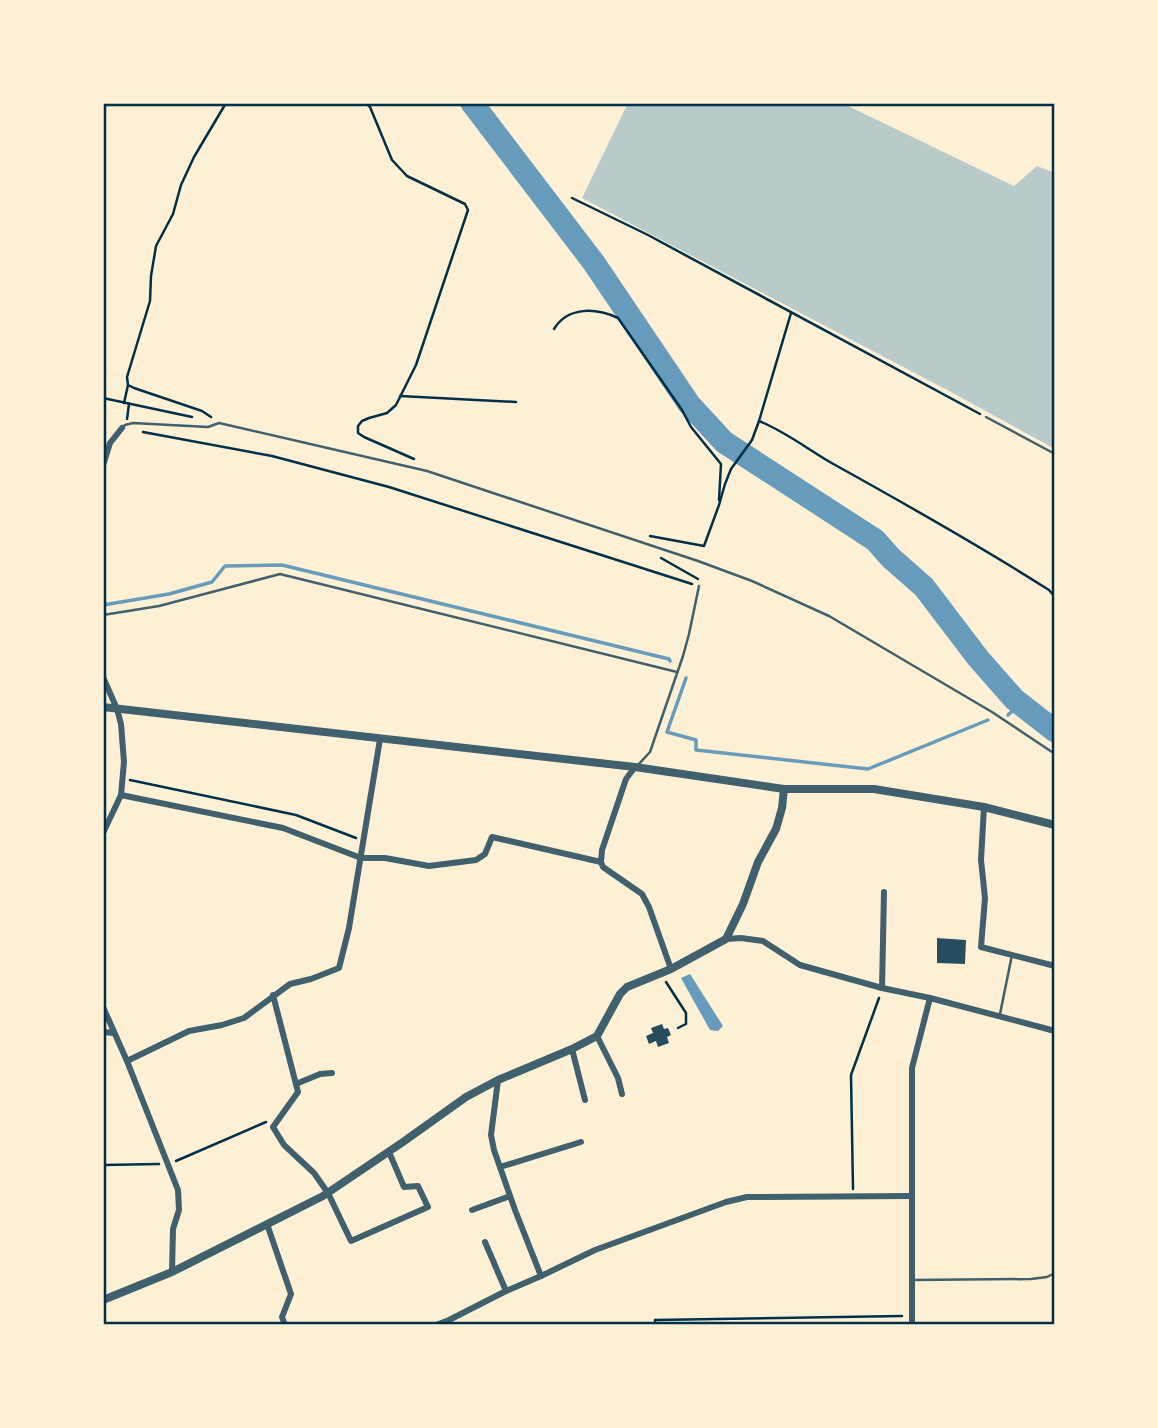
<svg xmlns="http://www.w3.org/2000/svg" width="1158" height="1428" font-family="'Asap Condensed',sans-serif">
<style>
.green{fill:#b9caca}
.water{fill:#669bbc}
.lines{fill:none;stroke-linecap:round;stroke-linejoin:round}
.stream{stroke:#669bbc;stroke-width:3.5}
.river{stroke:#669bbc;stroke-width:23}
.building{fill:#264d5e}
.path{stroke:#003049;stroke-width:2.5}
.service{stroke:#3f606c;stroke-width:2.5}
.minor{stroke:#3f606c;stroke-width:6}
.tertiary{stroke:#3f606c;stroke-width:8}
.neatline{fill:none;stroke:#003049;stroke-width:2.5}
</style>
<rect width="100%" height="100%" fill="#fdf0d5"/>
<!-- green -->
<polygon class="green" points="628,103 842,103 1014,186 1037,166 1055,173 1055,449 949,391 582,198"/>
<!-- water -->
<polygon class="water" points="690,974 723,1026 718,1031 710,1030 681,978"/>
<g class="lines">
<!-- stream -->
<g class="stream">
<polyline points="103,605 169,594 212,582 225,566 282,565 669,659 670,661"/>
<polyline points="686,678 667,732 696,740 696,750 868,769 988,720"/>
<polyline points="1008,715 1020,704"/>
</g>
<!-- river -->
<polyline class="river" points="472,103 594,263 689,404 724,442 875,540 891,558 924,587 978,658 1014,699 1055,731"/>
</g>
<!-- building -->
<g class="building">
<polygon points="937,938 966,940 965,964 937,963"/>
<polygon points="662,1024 664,1029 668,1028 671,1035 667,1037 669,1043 658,1047 656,1041 649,1044 646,1036 653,1033 651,1028"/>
</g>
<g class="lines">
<!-- path -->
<g class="path">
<polyline points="366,103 370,107 392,160 407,176 465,204 468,210 416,365 396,405 387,413 369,418 362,421 358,426 358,433 364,437 414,459"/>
<polyline points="572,198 648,235 980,414"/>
<path d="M554,329C568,306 596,308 618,318L682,410L691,427L721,464L719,500"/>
<polyline points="400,396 516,402"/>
<polyline points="103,398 192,417"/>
<polyline points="124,403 128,385"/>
<polyline points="211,417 202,411 134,388 128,385 127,377 150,301 151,276 156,246 173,214 181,185 194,157 226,103"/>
<polyline points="127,419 129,404"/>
<path d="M759,421C787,432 811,452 837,466C909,506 980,546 1049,590L1055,597"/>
<polyline points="143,432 272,456 389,487 692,584"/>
<polyline points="650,536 704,546 719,505 725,484 731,469 752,440 759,421 791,313"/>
<polyline points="661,558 698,579"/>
<polyline points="130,780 296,815 356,838"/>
<polyline points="666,982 686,1013 686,1024 678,1028"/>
<polyline points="176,1161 266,1122"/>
<polyline points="103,1165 159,1164"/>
<polyline points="853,1189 851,1075 879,998"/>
<polyline points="655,1325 655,1320 902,1316"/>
</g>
<!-- service -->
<g class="service">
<polyline points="986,417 1055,454"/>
<polyline points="122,428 125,425 133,423 208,427 219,423 427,471 698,561 752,581 829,616 992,712 1055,754"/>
<polyline points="103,615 159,606 280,574 677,672"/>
<polyline points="638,765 650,752 683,656 689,634 699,586"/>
<polyline points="1000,1014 1012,955"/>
<polyline points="912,1280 1031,1279 1047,1277 1055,1273"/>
</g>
<!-- minor -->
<g class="minor">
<polyline points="103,465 110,443 122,428"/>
<polyline points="103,677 117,709 121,724 124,762 121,795 103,833"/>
<polyline points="635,767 626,779 602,850 601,862 603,867 642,894 649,907 671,969"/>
<polyline points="121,795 283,828 361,858 385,858 429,866 476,860 485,854 492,837 601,862"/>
<polyline points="984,807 981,860 985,898 981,947 1055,966"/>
<polyline points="726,939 741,938 763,941 800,965 882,988 930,998 1055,1031"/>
<polyline points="882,988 884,892"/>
<polyline points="273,995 298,1092 273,1127 284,1145 314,1173 328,1193 351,1241 428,1207 418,1186 404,1187 389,1152"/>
<polyline points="103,1007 127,1061 178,1190 179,1210 173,1229 172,1272"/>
<polyline points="103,1032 114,1033"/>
<polyline points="597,1036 618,1078 622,1094"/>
<polyline points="572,1049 585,1100"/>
<polyline points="127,1061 189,1031 222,1025 244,1018 290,984 311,979 339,968 349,928 380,739"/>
<polyline points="296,1084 320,1074 332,1073"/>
<polyline points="500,1167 581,1142"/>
<polyline points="472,1210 510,1196"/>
<polyline points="267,1224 291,1294 282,1317 285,1325"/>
<polyline points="485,1242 506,1291"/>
<polyline points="541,1276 595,1250 726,1202 747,1197 911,1196"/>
<polyline points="436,1325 449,1320 506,1291 541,1276 515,1210 494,1150 491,1135 498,1080"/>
<polyline points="912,1325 912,1068 930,998"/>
</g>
<!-- tertiary -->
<g class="tertiary">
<polyline points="103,707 635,767 784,789 874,789 984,807 1055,825"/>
<polyline points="103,1300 172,1272 323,1196 403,1142 466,1097 498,1080 572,1049 597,1036 620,994 627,987 671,969 726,939 743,904 758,862 776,829 782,808 784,789"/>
</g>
</g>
<!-- border -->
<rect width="1158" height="1428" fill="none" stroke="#fdf0d5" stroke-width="210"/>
<rect x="105" y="105" width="948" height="1218" class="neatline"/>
</svg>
